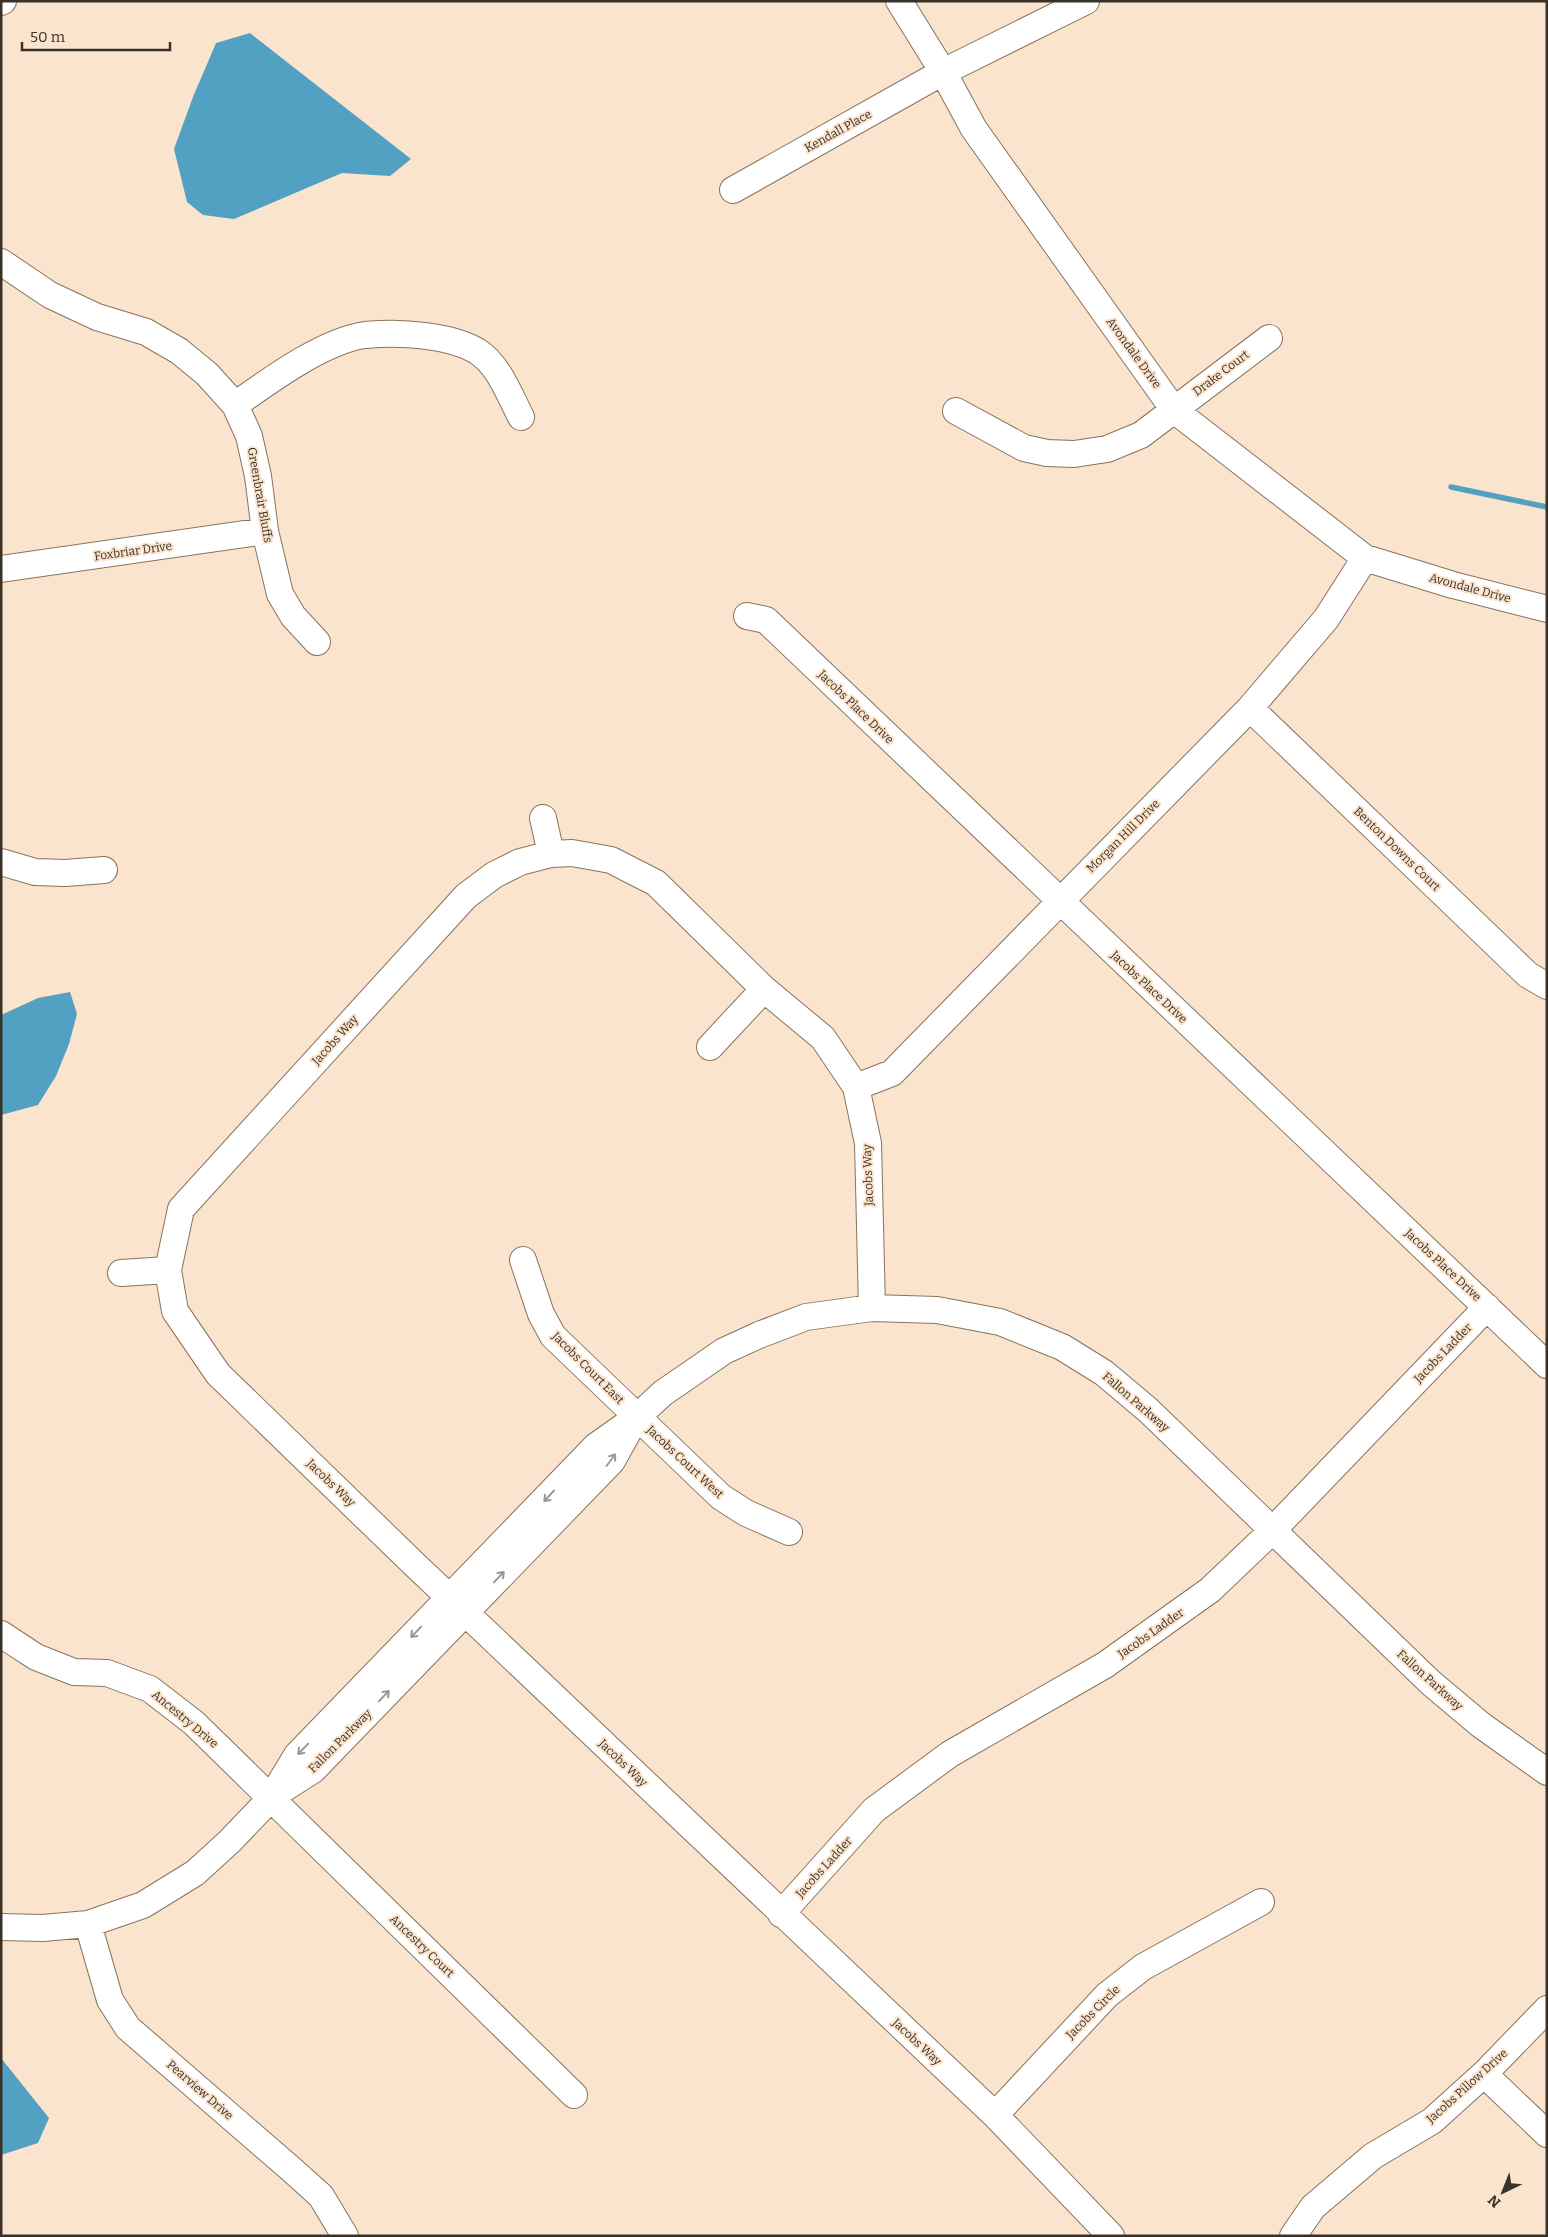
<svg xmlns="http://www.w3.org/2000/svg" width="1548" height="2237" font-family="Bitter,serif">
  <rect width="100%" height="100%" fill="#fbe4cd"/>
  <path fill="#52a1c2" d="M 250,33 L 411,159 L 390,176 L 342,173 L 234,219 L 203,215 L 187,202 L 174,149 L 193,97 L 216,43 Z
    M 70,992 L 77,1014 L 69,1044 L 56,1076 L 38,1105 L 1,1115 L 1,1015 L 38,998 Z
    M 1,2058 L 49,2118 L 38,2143 L 1,2155 Z"/>
  <g fill="none" stroke-linecap="round" stroke-linejoin="round">
    <path stroke="#52a1c2" stroke-width="5.5" d="M 1451,487 L 1547,507"/>
    <g stroke="#87735e" stroke-width="28">
      <path id="minor" d="M 899,1 L 943,72 L 974,129 L 1174,410 L 1365,558 L 1453,585 L 1547,609
        M 1,2 L 3,1
        M 733,190 L 943,72 L 1086,1
        M 1,262 L 50,295 L 97,317 L 146,332 L 179,351 L 207,374 L 235,405 L 249,436 L 258,476 L 265,531 L 280,594 L 293,616 L 317,642
        M 235,405 C 269,381 323,341 365,335 C 385,333 405,333 426,336 C 442,338 463,343 477,351 C 499,365 509,394 521,417
        M 956,411 L 1024,448 L 1047,453 L 1074,454 L 1107,449 L 1141,435 L 1269,338
        M 1,569 L 265,531
        M 747,616 L 766,620 L 1547,1365
        M 1250,708 L 1528,975 L 1547,986
        M 543,818 L 551,854
        M 1,862 L 35,872 L 65,873 L 104,870
        M 710,1047 L 764,989
        M 856,1087 L 892,1073 L 1250,708 L 1326,619 L 1365,558
        M 523,1260 L 541,1314 L 553,1336 L 721,1497 L 746,1513 L 789,1532
        M 121,1273 L 168,1270
        M 872,1308 L 868,1143 L 856,1087 L 823,1038 L 764,989 L 656,883 L 611,860 L 572,853 L 551,854 L 520,862 L 494,875 L 466,896 L 181,1209 L 168,1270 L 175,1311 L 218,1374 L 413,1563 L 995,2115 L 1111,2236
        M 1,1634 L 36,1657 L 74,1672 L 107,1673 L 150,1689 L 194,1723 L 574,2095
        M 277,1793 L 313,1770 L 612,1461 L 632,1425
        M 781,1914 L 874,1810 L 950,1754 L 1105,1665 L 1210,1590 L 1272,1531 L 1487,1307
        M 88,1924 L 110,2000 L 128,2028 L 291,2169 L 321,2196 L 345,2236
        M 1,1927 L 43,1928 L 88,1924 L 143,1905 L 195,1873 L 230,1841 L 271,1798 L 297,1755 L 596,1446 L 637,1417 L 663,1393 L 724,1351 L 759,1335 L 806,1317 L 872,1308 L 937,1310 L 1000,1322 L 1062,1347 L 1104,1373 L 1148,1410 L 1431,1683 L 1481,1725 L 1547,1772
        M 1484,2074 L 1547,2134
        M 995,2115 L 1107,1995 L 1143,1967 L 1261,1902
        M 1293,2236 L 1313,2207 L 1373,2156 L 1432,2121 L 1484,2074 L 1547,2009"/>
    </g>
    <use href="#minor" stroke="#fff" stroke-width="26"/>
  </g>
  <defs><path id="oneway-shaft" d="M-6 0H5M1.5-3L5.5 0L1.5 3" fill="none" stroke-width="1.6" stroke-linecap="round" stroke-linejoin="round" transform="scale(1.25)"/></defs>
  <g stroke="#9c9894">
    <use href="#oneway-shaft" transform="translate(611 1460) rotate(-53)"/>
    <use href="#oneway-shaft" transform="translate(549 1496) rotate(133)"/>
    <use href="#oneway-shaft" transform="translate(499 1577) rotate(-46)"/>
    <use href="#oneway-shaft" transform="translate(416 1632) rotate(134)"/>
    <use href="#oneway-shaft" transform="translate(384 1696) rotate(-46)"/>
    <use href="#oneway-shaft" transform="translate(303 1749) rotate(134)"/>
  </g>
  <g text-anchor="middle" dominant-baseline="central" stroke-width="4" stroke-linejoin="round" paint-order="stroke">
    <g font-size="12" fill="#3a3128" stroke="#fbe4cd">
      <text transform="translate(838 131) rotate(-29)">Kendall Place</text>
      <text transform="translate(1134 353) rotate(54)">Avondale Drive</text>
      <text transform="translate(1221 373) rotate(-37)">Drake Court</text>
      <text transform="translate(260 495) rotate(80)">Greenbrair Bluffs</text>
      <text transform="translate(133 551) rotate(-8)">Foxbriar Drive</text>
      <text transform="translate(1470 588) rotate(15)">Avondale Drive</text>
      <text transform="translate(856 707) rotate(44)">Jacobs Place Drive</text>
      <text transform="translate(1123 836) rotate(-45)">Morgan Hill Drive</text>
      <text transform="translate(1397 849) rotate(44)">Benton Downs Court</text>
      <text transform="translate(1149 987) rotate(43)">Jacobs Place Drive</text>
      <text transform="translate(335 1040) rotate(-48)">Jacobs Way</text>
      <text transform="translate(868 1175) rotate(-92)">Jacobs Way</text>
      <text transform="translate(1443 1265) rotate(43)">Jacobs Place Drive</text>
      <text transform="translate(1443 1353) rotate(-46)">Jacobs Ladder</text>
      <text transform="translate(588 1368) rotate(45)">Jacobs Court East</text>
      <text transform="translate(1136 1402) rotate(41)">Fallon Parkway</text>
      <text transform="translate(685 1462) rotate(43)">Jacobs Court West</text>
      <text transform="translate(331 1483) rotate(44)">Jacobs Way</text>
      <text transform="translate(1151 1633) rotate(-35)">Jacobs Ladder</text>
      <text transform="translate(1430 1680) rotate(42)">Fallon Parkway</text>
      <text transform="translate(185 1719) rotate(40)">Ancestry Drive</text>
      <text transform="translate(340 1741) rotate(-45)">Fallon Parkway</text>
      <text transform="translate(623 1763) rotate(44)">Jacobs Way</text>
      <text transform="translate(824 1867) rotate(-48)">Jacobs Ladder</text>
      <text transform="translate(422 1946) rotate(44)">Ancestry Court</text>
      <text transform="translate(1093 2012) rotate(-45)">Jacobs Circle</text>
      <text transform="translate(917 2042) rotate(43)">Jacobs Way</text>
      <text transform="translate(1467 2086) rotate(-42)">Jacobs Pillow Drive</text>
      <text transform="translate(200 2090) rotate(41)">Pearview Drive</text>
    </g>
  </g>
  <rect width="1548" height="2237" fill="none" stroke="#3a3128" stroke-width="5"/>
  <g transform="translate(1503 2192) rotate(223)" stroke="#fbe4cd" stroke-width="4" paint-order="stroke">
  <path d="M0-4L9 19L0 12L-9 19Z" fill="#3a3128"/>
  <text y="-8" font-size="14" font-weight="bold" text-anchor="middle" fill="#3a3128">N</text>
  </g>
  <path d="M22 42v8h148v-8" fill="none" stroke="#3a3128" stroke-width="2.5"/>
  <text x="30" y="42" font-size="15" fill="#3a3128" stroke="#fbe4cd" stroke-width="4" paint-order="stroke">50 m</text>
</svg>
